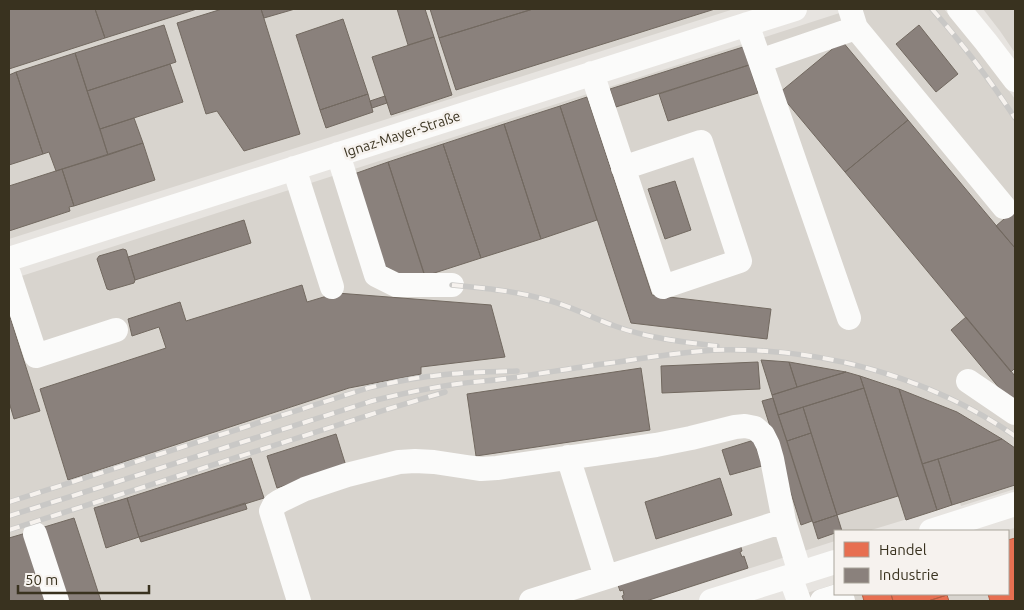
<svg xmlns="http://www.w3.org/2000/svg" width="1024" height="610" font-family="Ubuntu,sans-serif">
  <rect width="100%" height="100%" fill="#e7e4e0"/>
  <path fill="#d8d4ce" d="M 9,9 L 734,9 L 9,239 Z
    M 852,9 L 944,9 L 984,57 L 1015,99 L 1015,489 L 961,506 L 960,503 L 868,531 L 835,531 L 835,541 L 648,601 L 9,601 L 9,280 Z
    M 983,9 L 1015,9 L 1015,53 L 1000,31 Z
    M 1015,528 L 1015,601 L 782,601 L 835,584 L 835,594 L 1008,594 L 1008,531 L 1003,531 Z"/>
  <path fill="#e76f51" stroke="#b35d42" d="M 1015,538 L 1015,601 L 990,601 L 988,594 L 1008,594 L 1008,540 Z
    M 862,594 L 891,594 L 893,601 L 864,601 Z
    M 891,594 L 947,594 L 947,595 L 928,601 L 893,601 Z
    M 947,595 L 949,601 L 928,601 Z"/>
  <path fill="#8a817c" stroke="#726960" d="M 9,9 L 95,9 L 105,38 L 9,69 Z
    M 95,9 L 197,9 L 105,38 Z
    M 222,9 L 261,9 L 300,134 L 244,151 L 217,111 L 206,114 L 177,23 Z
    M 261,9 L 295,9 L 264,18 Z
    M 397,9 L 425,9 L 434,37 L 408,45 Z
    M 430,9 L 533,9 L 439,38 Z
    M 533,9 L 715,9 L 456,90 L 439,38 Z
    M 343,19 L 368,94 L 320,110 L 296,35 Z
    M 164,25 L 176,62 L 87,91 L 75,53 Z
    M 919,25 L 958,74 L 936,92 L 896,44 Z
    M 434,37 L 452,95 L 391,115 L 372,57 Z
    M 842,41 L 908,120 L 845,172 L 779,93 Z
    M 743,47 L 749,65 L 616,107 L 610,89 Z
    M 75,53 L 108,155 L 56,171 L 49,152 L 43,154 L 16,72 Z
    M 170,64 L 183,102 L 100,129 L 87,91 Z
    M 749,65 L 758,93 L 668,121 L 659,94 Z
    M 16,72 L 43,154 L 9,165 L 9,75 Z
    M 368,94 L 373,112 L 326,128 L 320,110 Z
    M 385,96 L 387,103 L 372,108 L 370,101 Z
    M 587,97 L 652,295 L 771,309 L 767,339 L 631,323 L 560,106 Z
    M 560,106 L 597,220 L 541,239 L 504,124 Z
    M 134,118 L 143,143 L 108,155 L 100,129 Z
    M 908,120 L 1015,248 L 1015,368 L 1011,372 L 845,172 Z
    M 504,124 L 541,239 L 481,258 L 443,144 Z
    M 143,143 L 155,180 L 74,206 L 62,169 Z
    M 443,144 L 481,258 L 425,276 L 388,162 Z
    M 388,162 L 424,274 L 408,279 L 385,266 L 354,174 Z
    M 62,169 L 74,206 L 69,207 L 70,211 L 9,231 L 9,186 Z
    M 675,181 L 691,230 L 665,239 L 648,189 Z
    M 1012,212 L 1015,216 L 1015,248 L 996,226 Z
    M 244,220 L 251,243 L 135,280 L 128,257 Z
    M 123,249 L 126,250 L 135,280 L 134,283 L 110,290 L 107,289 L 97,259 L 99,256 Z
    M 302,285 L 307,302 L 337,293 L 491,305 L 505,357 L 421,367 L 421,374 L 349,388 L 68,480 L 40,389 L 166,348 L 159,327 L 132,336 L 128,319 L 180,302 L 186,321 Z
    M 9,314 L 40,411 L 14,419 L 9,402 Z
    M 966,317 L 1015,376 L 1015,407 L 951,330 Z
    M 761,360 L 789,362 L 797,387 L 772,395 Z
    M 758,362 L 760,389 L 662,393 L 661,366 Z
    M 789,362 L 846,372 L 797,387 Z
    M 641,368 L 650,430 L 476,456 L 467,394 Z
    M 846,372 L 860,376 L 864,388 L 778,415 L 772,395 Z
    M 860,376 L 899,389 L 937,510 L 906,520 Z
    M 864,388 L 898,496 L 837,515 L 803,407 Z
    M 899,389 L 957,412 L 1002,439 L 922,464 Z
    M 773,398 L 812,521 L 801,525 L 762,401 Z
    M 803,407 L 811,433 L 787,441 L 778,415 Z
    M 811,433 L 837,515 L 813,523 L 787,441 Z
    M 336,434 L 346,466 L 277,488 L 267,456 Z
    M 1002,439 L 1015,448 L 1015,485 L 952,505 L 938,459 Z
    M 754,440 L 762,466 L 730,475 L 722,450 Z
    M 251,458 L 264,498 L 139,537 L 127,498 Z
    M 938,459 L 952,505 L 937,510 L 922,464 Z
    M 720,478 L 732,515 L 656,539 L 645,502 Z
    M 127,498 L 139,537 L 106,548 L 94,508 Z
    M 245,503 L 247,509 L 141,542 L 139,537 Z
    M 837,515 L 842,531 L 835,531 L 835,533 L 818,539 L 813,523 Z
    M 74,518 L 101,601 L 64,601 L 41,528 Z
    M 26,533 L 48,601 L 9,601 L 9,538 Z
    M 739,540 L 742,551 L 740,552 L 742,557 L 744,556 L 748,568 L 646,601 L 624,601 L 622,596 L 624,595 L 623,590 L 620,591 L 616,579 Z"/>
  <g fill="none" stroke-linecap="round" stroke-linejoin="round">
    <path stroke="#fbfbfa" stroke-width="24" d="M 959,9 L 986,42 L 1015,80
      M 747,24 L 760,61 L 856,28 L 850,9
      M 856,28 L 1004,207
      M 760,61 L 849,318
      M 592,73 L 663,287 L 740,261 L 701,142 L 623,168
      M 338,154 L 376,275 L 396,285 L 452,285
      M 294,168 L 332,287
      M 9,259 L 795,9
      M 9,274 L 36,356 L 116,330
      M 968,381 L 1015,413
      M 568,457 L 606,577
      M 931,531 L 1015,504
      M 35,534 L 57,601
      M 790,576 L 799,601
      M 299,601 L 271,511 L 274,505 L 280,501 L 305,489 L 347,475 L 399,462 L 415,461 L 434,462 L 467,467 L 481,469 L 497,468 L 656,445 L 691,438 L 735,427 L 745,426 L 755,428 L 763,435 L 768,445 L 772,459 L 784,521
      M 531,601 L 784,521 L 800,573
      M 711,601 L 835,562
      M 822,601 L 841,595 L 843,601"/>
    <g stroke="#c9c8c6" stroke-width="5.5">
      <path id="rail" d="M 932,9 C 962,43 990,80 1015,118
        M 452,285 C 484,288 516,291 547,300 C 571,306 592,318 615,326 C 647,338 683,342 717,346
        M 9,502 L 368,388 C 390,383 411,378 433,376 C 461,372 489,372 517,371
        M 9,516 L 372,401 C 400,394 428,388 457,384 C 480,381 502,380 524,376 C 555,371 587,366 618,362 C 650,357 683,352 715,350 C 821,347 928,376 1015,436
        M 9,530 L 388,409 L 445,392"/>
    </g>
    <use href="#rail" stroke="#f6f2ee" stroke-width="4" stroke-dasharray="11" stroke-linecap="butt"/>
  </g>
  <g text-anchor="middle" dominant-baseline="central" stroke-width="5" stroke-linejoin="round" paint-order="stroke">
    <g font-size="14" fill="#39321f" stroke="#f6f2ee">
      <text transform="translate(402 134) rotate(-18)">Ignaz-Mayer-Straße</text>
    </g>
  </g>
  <rect width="1024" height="610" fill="none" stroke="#39321f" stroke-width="20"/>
  <rect x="834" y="530" width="175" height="65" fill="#f6f2ee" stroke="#aaa59b"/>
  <rect x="844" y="542" width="25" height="15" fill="#e76f51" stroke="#aaa59b"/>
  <text x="879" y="555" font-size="15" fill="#39321f">Handel</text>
  <rect x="844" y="568" width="25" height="15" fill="#8a817c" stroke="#aaa59b"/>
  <text x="879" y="580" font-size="15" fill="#39321f">Industrie</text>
  <path d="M18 585v8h131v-8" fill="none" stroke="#39321f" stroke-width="2.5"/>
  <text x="25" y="585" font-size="15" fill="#39321f" stroke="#f6f2ee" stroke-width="4" paint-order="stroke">50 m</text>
</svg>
